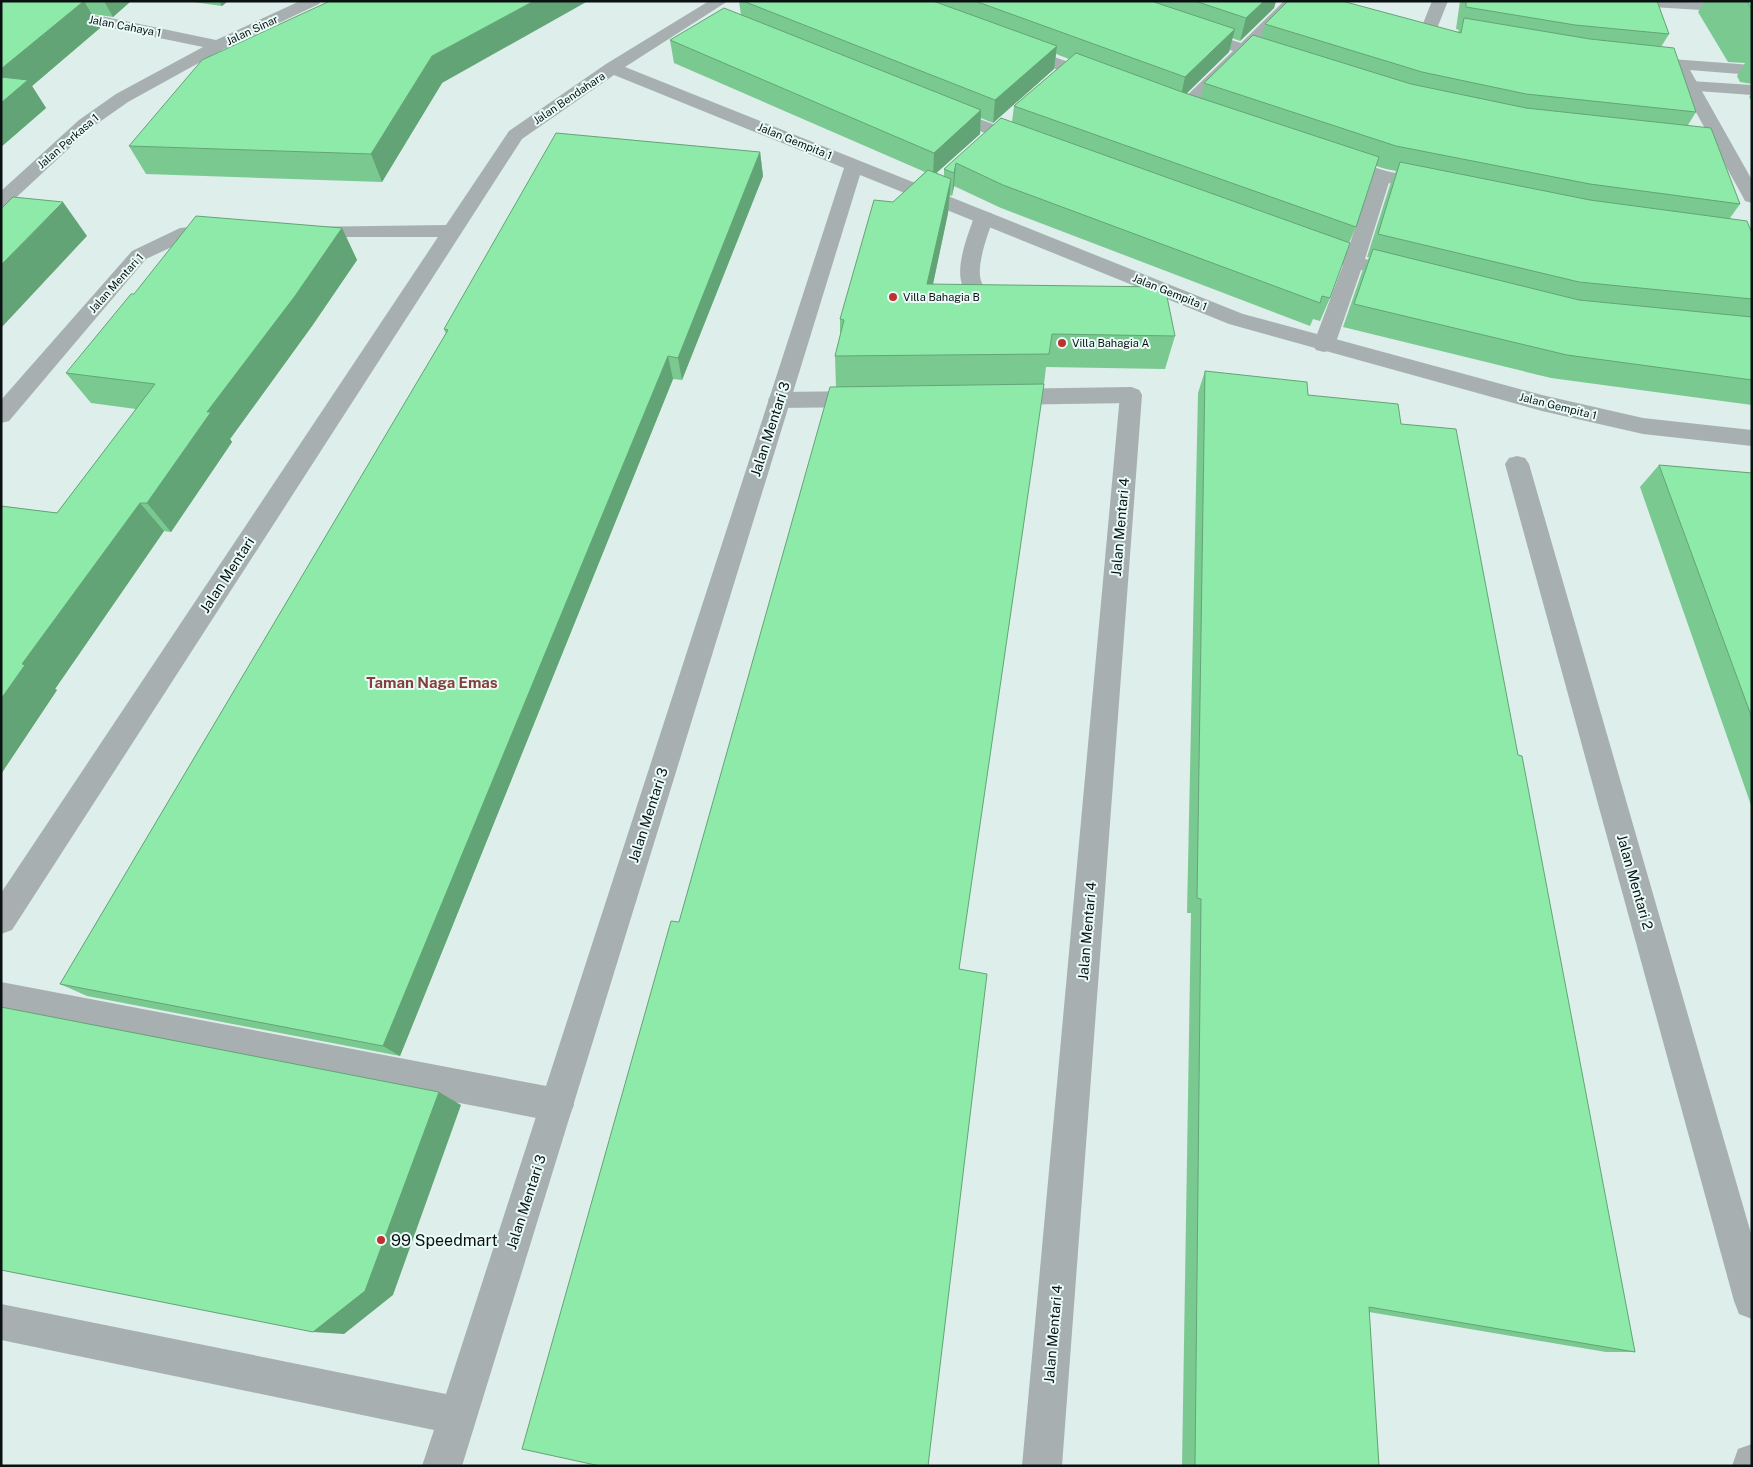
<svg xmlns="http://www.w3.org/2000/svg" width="1753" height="1467" font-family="'Public Sans',sans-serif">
  <rect width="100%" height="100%" fill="#ddeeeb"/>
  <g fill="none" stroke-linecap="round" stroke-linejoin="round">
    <path fill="#a8afb1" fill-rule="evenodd" d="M 1284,1 L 1301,1 L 1255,47 L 1280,55 L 1282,59 L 1280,63 L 1274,64 L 1247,56 L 1189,113 L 1177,113 L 1174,109 L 1177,105 L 1233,51 L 1188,36 L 1186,33 L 1188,30 L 1200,30 L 1241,43 Z
      M 1432,1 L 1448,1 L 1436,31 L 1428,36 L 1420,31 Z
      M 1627,1 L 1752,3 L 1752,13 L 1635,6 Z
      M 1690,81 L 1752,85 L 1752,95 L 1684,90 L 1681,86 L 1684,82 Z
      M 945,106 L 1030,138 L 1033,142 L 1030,146 L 1018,146 L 939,115 L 936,111 L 939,107 Z
      M 1382,170 L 1389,172 L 1391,176 L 1365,259 L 1408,270 L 1411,274 L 1408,278 L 1401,280 L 1361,270 L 1335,345 L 1332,350 L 1324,352 L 1316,350 L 1313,345 L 1343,265 L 1304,250 L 1301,246 L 1304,242 L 1311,240 L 1347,252 L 1373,176 L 1375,172 Z
      M 984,211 L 991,213 L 994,217 C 989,231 972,274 984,286 C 991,292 1002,292 1010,294 L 1013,299 L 1010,304 C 1001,306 993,304 983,302 C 943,292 966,242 974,217 L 977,213 Z
      M 1131,387 L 1139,390 L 1142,395 L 1139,400 L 1131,403 L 1006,405 L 998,402 L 995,397 L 998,392 L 1006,389 Z
      M 863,391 L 871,394 L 874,399 L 871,404 L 863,407 L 779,408 L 771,405 L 768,400 L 771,395 L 779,392 Z
      M 1,982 L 557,1088 L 569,1093 L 574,1105 L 569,1117 L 557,1122 L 1,1014 Z"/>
    <path fill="#a8afb1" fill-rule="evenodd" d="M 300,1 L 321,1 L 319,4 L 224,49 L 128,102 L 91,128 L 8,205 L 1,207 L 1,191 L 79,120 L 116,94 L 203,47 L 101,26 L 1,14 L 1,4 L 101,16 L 216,40 Z
      M 709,1 L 728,1 L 625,67 L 1243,314 L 1542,395 L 1643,418 L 1752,430 L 1752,446 L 1643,434 L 1542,411 L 1229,324 L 860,175 L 462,1466 L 422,1466 L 434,1430 L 1,1340 L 1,1304 L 446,1394 L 844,168 L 614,75 L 522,139 L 12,930 L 1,934 L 1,893 L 438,237 L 306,237 L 299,235 L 296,231 L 299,227 L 446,225 L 509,131 L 606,64 Z
      M 1020,45 L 1103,74 L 1106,78 L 1103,82 L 1091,82 L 1014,54 L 1012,50 L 1014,46 Z
      M 1644,57 L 1752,65 L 1752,75 L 1690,70 L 1752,180 L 1752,203 L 1745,201 L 1743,197 L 1672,69 L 1638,66 L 1636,62 L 1638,58 Z
      M 1339,156 L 1386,171 L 1437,182 L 1439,186 L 1437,190 L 1430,192 L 1375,180 L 1332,166 L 1330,162 L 1332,158 Z
      M 218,224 L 225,226 L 228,230 L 225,234 L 191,238 L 146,259 L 9,421 L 1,423 L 1,400 L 132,251 L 180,228 Z
      M 1131,387 L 1139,390 L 1142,395 L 1062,1466 L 1022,1466 L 1120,395 L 1123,390 Z
      M 1517,456 L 1525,458 L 1529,464 L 1752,1237 L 1752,1319 L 1739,1314 L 1734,1301 L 1505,464 L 1509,458 Z
      M 1752,1444 L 1752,1466 L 1732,1466 L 1738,1449 Z"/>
  </g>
  <path fill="#7ac991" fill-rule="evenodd" d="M 1,1 L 131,1 L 113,17 L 92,14 L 100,28 L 32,86 L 46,108 L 1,147 Z
    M 186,1 L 228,1 L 222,6 Z
    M 739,1 L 1276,1 L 1274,8 L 1240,41 L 1232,38 L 1229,52 L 1186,93 L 1201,98 L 1204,83 L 1261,38 L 1265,24 L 1458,32 L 1459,30 L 1456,29 L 1460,1 L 1657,1 L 1669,34 L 1661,47 L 1696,112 L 1688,125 L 1740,204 L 1730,218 L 1752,231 L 1752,405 L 1551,378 L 1343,327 L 1362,272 L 1369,257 L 1367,257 L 1390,185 L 1396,171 L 1386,169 L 1376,166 L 1356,227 L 1349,243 L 1330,298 L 1320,321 L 1313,319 L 1310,326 L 1001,208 L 954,186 L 952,196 L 950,195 L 948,213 L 933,284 L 1175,336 L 1165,369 L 1046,367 L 1044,384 L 679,922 L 836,387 L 835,356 L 840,336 L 840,319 L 893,202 L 925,172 L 674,63 L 670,40 L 741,15 ZM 1056,54 L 1069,59 L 1014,106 L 1012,122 L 944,169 L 944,176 L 936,173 L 980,134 L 981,118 L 993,123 L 1054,69 Z
    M 1705,1 L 1752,1 L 1752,84 L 1740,82 L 1737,76 L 1745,63 L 1728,62 L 1698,12 Z
    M 442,83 L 382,182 L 146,174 L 129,146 Z
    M 1752,93 L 1752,101 L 1749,97 Z
    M 760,152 L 763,176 L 682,380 L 673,379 L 400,1056 L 87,996 L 60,984 L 446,334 L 444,329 Z
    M 342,228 L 357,260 L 312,326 L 230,439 L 232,442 L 171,532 L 164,531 L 55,689 L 57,690 L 1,774 L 1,506 L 57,513 L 136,409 L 91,403 L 66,373 Z
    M 1205,371 L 1308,395 L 1401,424 L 1518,755 L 1635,1352 L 1606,1352 L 1369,1312 L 1379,1466 L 1182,1466 L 1191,913 L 1187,913 L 1198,393 Z
    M 1659,465 L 1752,473 L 1752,808 L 1640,487 Z"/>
  <path fill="#63a476" d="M 84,1 L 100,28 L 32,86 L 46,108 L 1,147 L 1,69 Z
    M 104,1 L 131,1 L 113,17 Z
    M 219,1 L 228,1 L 222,6 Z
    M 534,1 L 588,1 L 442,83 L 382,182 L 371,154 L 432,56 Z
    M 1264,1 L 1276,1 L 1274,8 L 1240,41 L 1246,18 Z
    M 1235,29 L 1229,52 L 1180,100 L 1185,77 Z
    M 1057,46 L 1054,69 L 993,123 L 995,100 Z
    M 981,110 L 980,134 L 933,176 L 934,153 Z
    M 760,152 L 763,176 L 682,380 L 678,358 Z
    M 956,163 L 954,186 L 952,196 L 954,173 Z
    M 951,179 L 948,213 L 926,317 L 927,284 Z
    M 63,202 L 87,236 L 1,328 L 1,265 Z
    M 342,228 L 357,260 L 312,326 L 230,439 L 232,442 L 171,532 L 147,503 L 207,412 Z
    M 668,356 L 673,379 L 400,1056 L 383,1046 Z
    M 140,503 L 164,531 L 55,689 L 57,690 L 1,774 L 1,699 L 22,664 Z
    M 439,1092 L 461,1105 L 393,1295 L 344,1334 L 313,1332 Z"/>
  <path fill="#8eeaa9" stroke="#63a476" d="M 1,1 L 84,1 L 1,69 Z
    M 330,1 L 534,1 L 432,56 L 371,154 L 129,146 L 202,60 Z
    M 743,1 L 933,1 L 1057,46 L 995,100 Z
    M 975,1 L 1151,1 L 1235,29 L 1185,77 Z
    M 1195,1 L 1264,1 L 1246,18 Z
    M 1288,1 L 1342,1 L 1461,33 L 1464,18 L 1590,39 L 1674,48 L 1696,112 L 1526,94 L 1422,72 L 1265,24 Z
    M 1466,1 L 1657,1 L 1669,34 L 1575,25 L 1466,7 Z
    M 1747,1 L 1752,1 L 1752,9 Z
    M 724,8 L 981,110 L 934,153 L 670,40 Z
    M 1253,35 L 1411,84 L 1526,108 L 1711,128 L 1740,204 L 1590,184 L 1396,146 L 1204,83 Z
    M 1076,53 L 1182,92 L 1379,157 L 1356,227 L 1014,106 Z
    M 1,77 L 28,80 L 1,103 Z
    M 1001,118 L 1350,243 L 1330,298 L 1322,296 L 1320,303 L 1003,185 L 956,163 L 954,173 L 944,169 Z
    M 556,133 L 760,152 L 678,358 L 668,356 L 383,1046 L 60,984 L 448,330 L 444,329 Z
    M 1400,162 L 1590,200 L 1747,221 L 1751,231 L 1752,231 L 1752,299 L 1579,282 L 1378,234 Z
    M 928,170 L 951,179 L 927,284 L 1165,287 L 1175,336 L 1052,334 L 1049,354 L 835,356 L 844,320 L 840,319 L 874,200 L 893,202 Z
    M 13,197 L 63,202 L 1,265 L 1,209 Z
    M 196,216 L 342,228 L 295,296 L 207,412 L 211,412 L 147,503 L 140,503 L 22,664 L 25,665 L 1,699 L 1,506 L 57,513 L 155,384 L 66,373 L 131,294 L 134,294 Z
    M 1373,249 L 1579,300 L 1752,317 L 1752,380 L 1567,355 L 1354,304 Z
    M 1205,371 L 1307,382 L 1308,395 L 1398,404 L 1401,424 L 1456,429 L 1518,755 L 1522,756 L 1635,1352 L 1369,1307 L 1379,1466 L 1195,1466 L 1201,899 L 1197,898 Z
    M 1044,384 L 959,969 L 987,974 L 928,1466 L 600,1466 L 522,1449 L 671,921 L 679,922 L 830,387 Z
    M 1659,465 L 1752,473 L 1752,718 Z
    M 1,1007 L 439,1092 L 365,1291 L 313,1332 L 1,1270 Z"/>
  <g fill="#bf3030" stroke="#eafcf8" stroke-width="2">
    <circle cx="893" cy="297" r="5"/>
    <circle cx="1062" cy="343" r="5"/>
    <circle cx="381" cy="1240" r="5"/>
  </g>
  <g text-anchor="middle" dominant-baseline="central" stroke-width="4" stroke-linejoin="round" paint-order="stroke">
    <g font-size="11" fill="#0b1110" stroke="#eafcf8">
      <text transform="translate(125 26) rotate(11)">Jalan Cahaya 1</text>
      <text transform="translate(252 30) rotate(-25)">Jalan Sinar</text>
      <text transform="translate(569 98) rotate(-34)">Jalan Bendahara</text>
      <text transform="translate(68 141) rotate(-41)">Jalan Perkasa 1</text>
      <text transform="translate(795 141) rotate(22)">Jalan Gempita 1</text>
      <text transform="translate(116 283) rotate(-48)">Jalan Mentari 1</text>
      <text transform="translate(1170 292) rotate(22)">Jalan Gempita 1</text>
      <text transform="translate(1558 406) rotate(14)">Jalan Gempita 1</text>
    </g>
    <g font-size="11" fill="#0b1110" stroke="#eafcf8" text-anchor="start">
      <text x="903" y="297">Villa Bahagia B</text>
      <text x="1072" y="343">Villa Bahagia A</text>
    </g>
    <g font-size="14" fill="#0b1110" stroke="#eafcf8">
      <text transform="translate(770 429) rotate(-72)">Jalan Mentari 3</text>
      <text transform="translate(1120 527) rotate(-85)">Jalan Mentari 4</text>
      <text transform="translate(227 575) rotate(-57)">Jalan Mentari</text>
      <text transform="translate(648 815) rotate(-72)">Jalan Mentari 3</text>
      <text transform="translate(1635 882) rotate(74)">Jalan Mentari 2</text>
      <text transform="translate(1087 931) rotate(-85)">Jalan Mentari 4</text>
      <text transform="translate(526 1202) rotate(-72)">Jalan Mentari 3</text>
      <text transform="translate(1053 1334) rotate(-85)">Jalan Mentari 4</text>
    </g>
    <g font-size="15" font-weight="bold" fill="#863e39" stroke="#eafcf8">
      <text x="432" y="682">Taman Naga Emas</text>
    </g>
    <g font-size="16" fill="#0b1110" stroke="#eafcf8" text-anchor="start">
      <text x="391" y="1240">99 Speedmart</text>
    </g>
  </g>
  <rect width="1753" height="1467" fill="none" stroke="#0b1110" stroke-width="5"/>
</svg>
